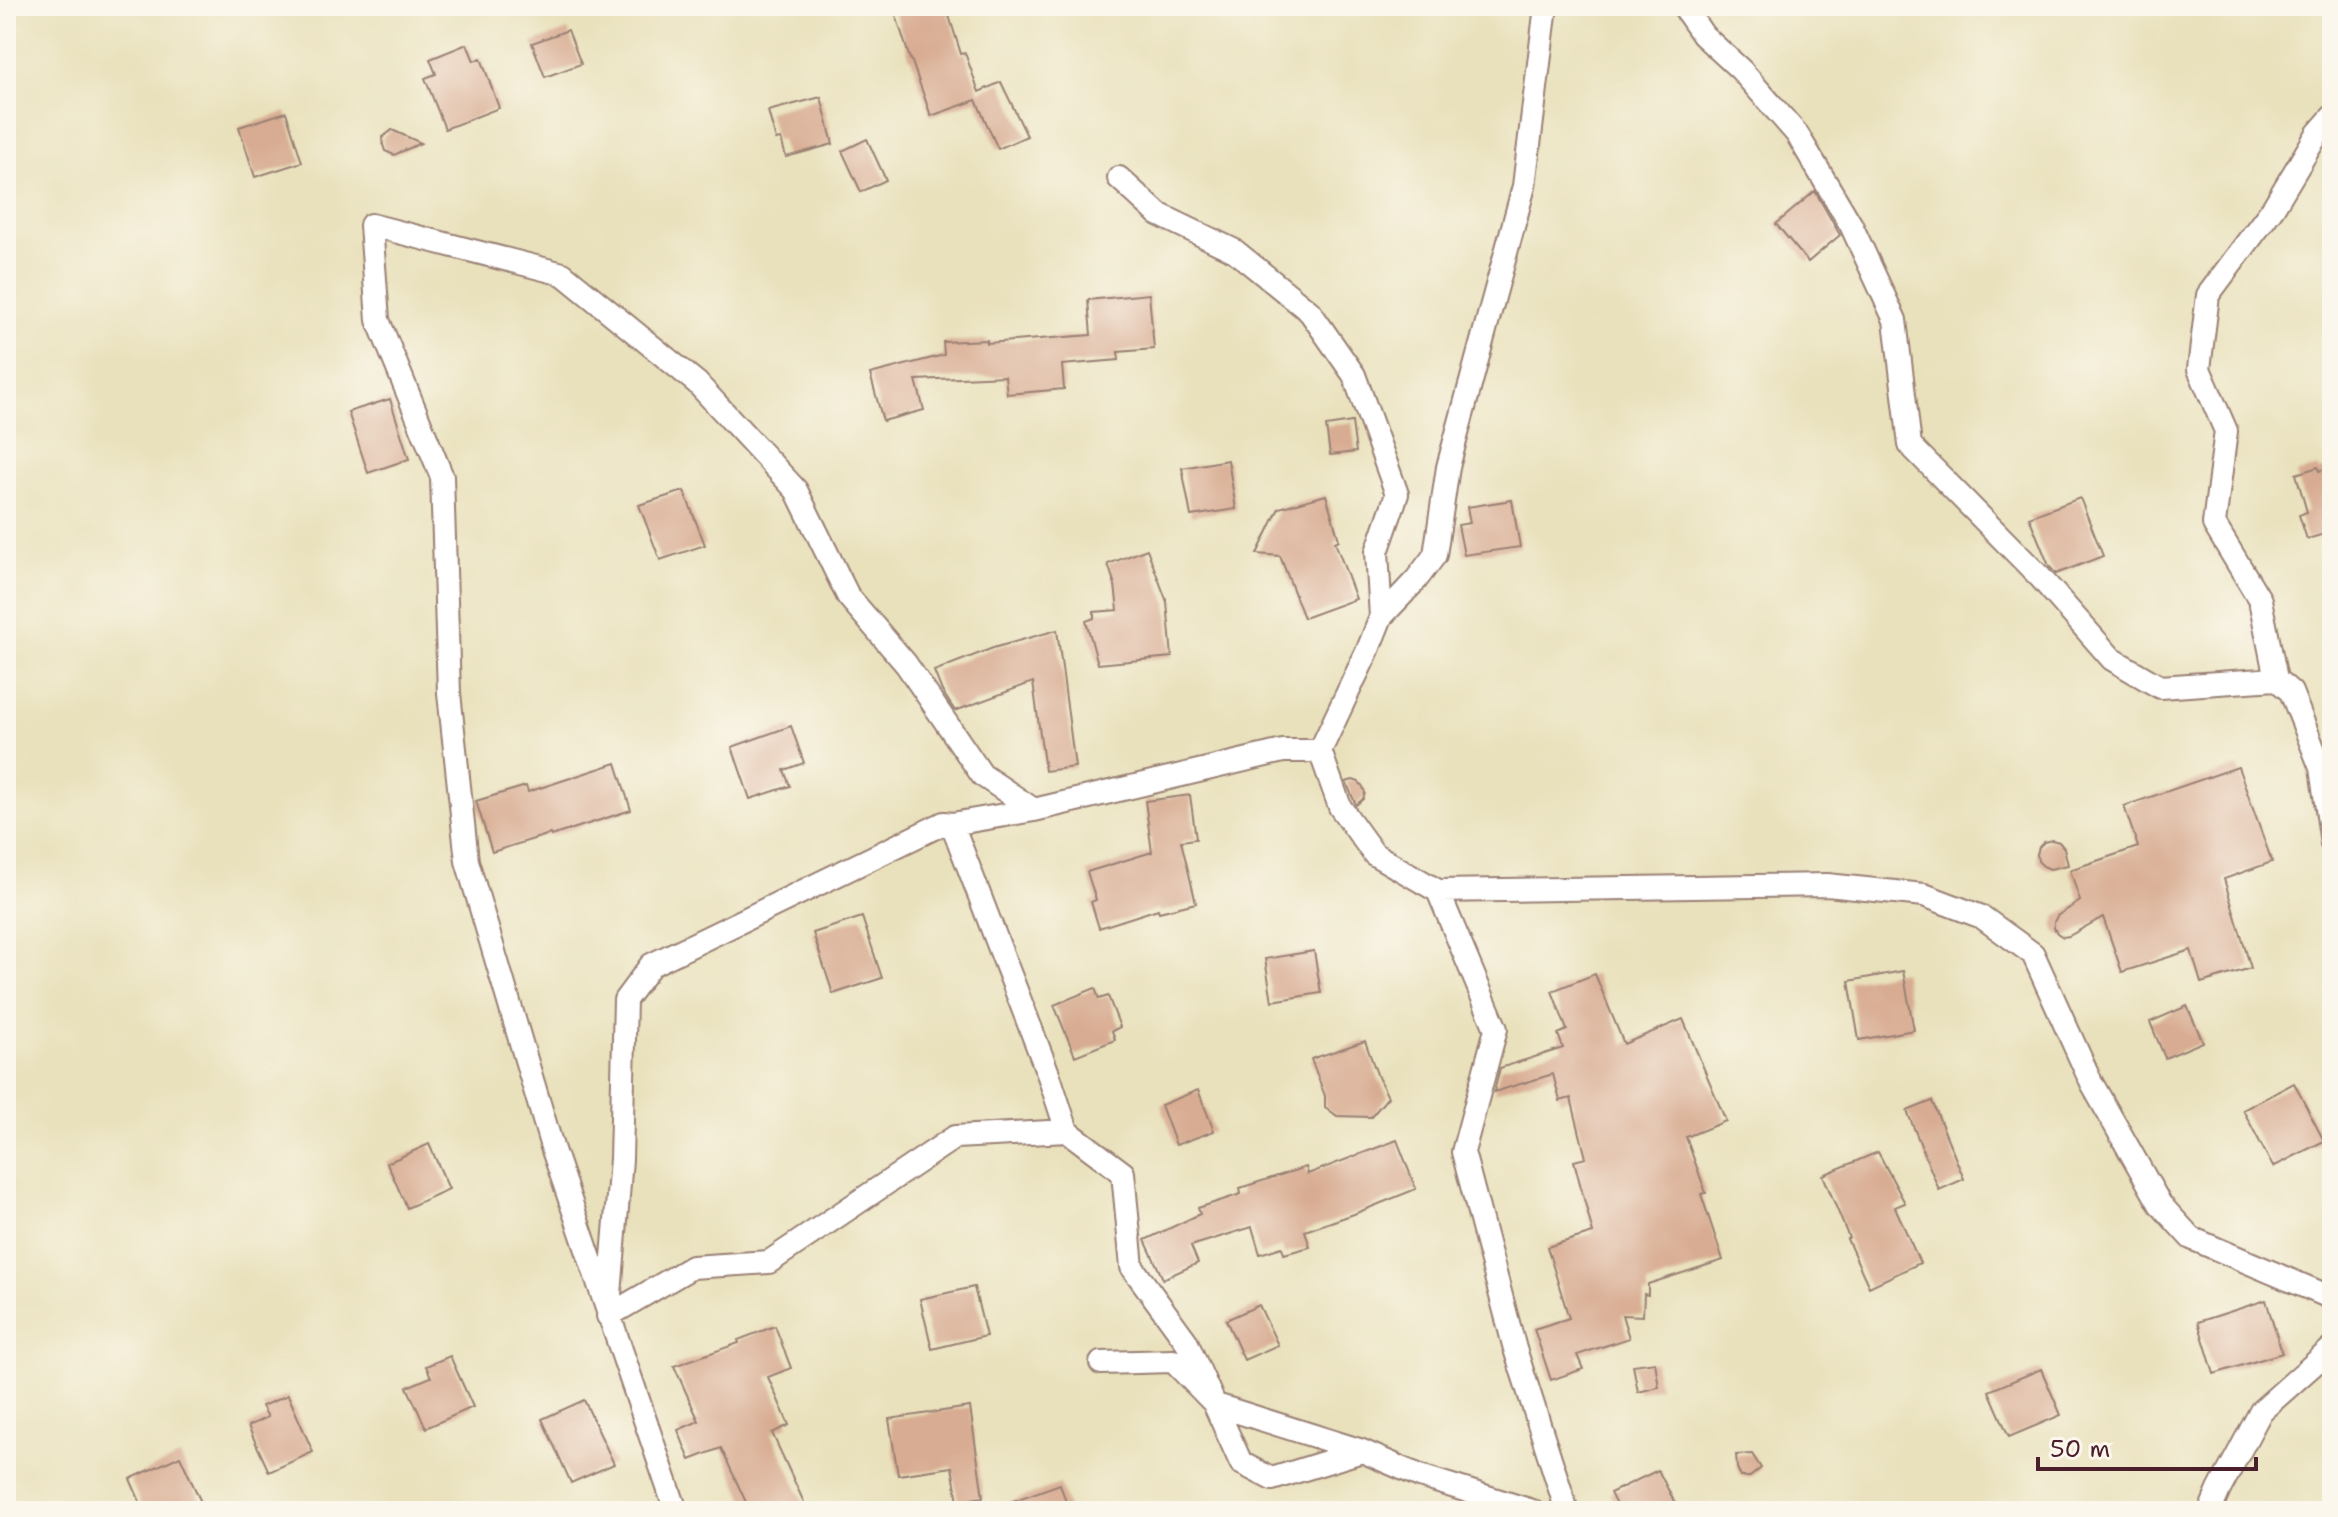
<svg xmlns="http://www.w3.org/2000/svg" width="2338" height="1517" font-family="'Shantell Sans',sans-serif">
  <rect width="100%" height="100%" fill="#fbf7ec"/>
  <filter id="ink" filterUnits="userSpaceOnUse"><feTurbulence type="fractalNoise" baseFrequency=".0125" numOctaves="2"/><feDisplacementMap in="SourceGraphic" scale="16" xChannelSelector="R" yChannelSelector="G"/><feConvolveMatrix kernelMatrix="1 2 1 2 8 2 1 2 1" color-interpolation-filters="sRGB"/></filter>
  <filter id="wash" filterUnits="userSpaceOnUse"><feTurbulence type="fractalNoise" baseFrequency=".006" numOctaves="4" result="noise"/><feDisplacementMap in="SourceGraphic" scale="32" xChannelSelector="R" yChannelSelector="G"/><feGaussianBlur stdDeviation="1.8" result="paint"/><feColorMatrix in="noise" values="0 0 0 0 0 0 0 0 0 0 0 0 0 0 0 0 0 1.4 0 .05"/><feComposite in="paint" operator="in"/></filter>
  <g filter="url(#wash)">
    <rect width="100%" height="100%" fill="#e9e1bc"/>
    <g id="blocks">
      <path fill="#d8ac92" d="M 893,6 L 946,6 L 961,54 L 965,53 L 979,92 L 1001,82 L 1027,136 L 998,149 L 976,100 L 931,116 L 911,59 L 910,59 Z
        M 568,30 L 581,64 L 545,77 L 532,43 Z
        M 467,44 L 474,61 L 481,58 L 499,108 L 445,129 L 425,78 L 436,74 L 430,59 Z
        M 821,97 L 833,144 L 786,157 L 781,139 L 776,140 L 768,111 Z
        M 286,112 L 302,162 L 255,177 L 239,127 Z
        M 392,130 L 421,143 L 394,155 L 385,151 L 383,145 L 382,138 Z
        M 867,139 L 886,180 L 861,192 L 842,151 Z
        M 1815,191 L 1840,235 L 1808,262 L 1776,224 Z
        M 1149,294 L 1154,349 L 1118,352 L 1119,360 L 1062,365 L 1064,389 L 1007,394 L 1005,376 L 916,380 L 924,410 L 883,421 L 870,374 L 944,355 L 943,342 L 987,340 L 987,343 L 1091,335 L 1088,300 Z
        M 390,399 L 409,459 L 368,473 L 348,412 Z
        M 1352,422 L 1356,452 L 1330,455 L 1326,426 Z
        M 1228,460 L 1236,509 L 1191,516 L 1182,468 Z
        M 2318,467 L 2319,471 L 2332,467 L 2332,532 L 2307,539 L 2299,515 L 2307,512 L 2296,474 Z
        M 684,491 L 705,545 L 660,560 L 639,505 Z
        M 1326,495 L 1339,540 L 1335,542 L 1356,599 L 1304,618 L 1280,556 L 1257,554 L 1279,508 Z
        M 2080,498 L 2103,556 L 2056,574 L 2049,566 L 2029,517 Z
        M 1512,500 L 1520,547 L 1464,555 L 1458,525 L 1470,523 L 1467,507 Z
        M 1147,549 L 1167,602 L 1172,657 L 1098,664 L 1086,621 L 1094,618 L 1094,612 L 1118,610 L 1115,585 L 1108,564 Z
        M 1057,630 L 1075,767 L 1045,771 L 1033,682 L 955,711 L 942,691 L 934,671 L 993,648 Z
        M 791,726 L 804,763 L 784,770 L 790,786 L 750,799 L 732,747 Z
        M 616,763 L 631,810 L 551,836 L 550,834 L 492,852 L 476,801 L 526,786 L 528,792 Z
        M 2238,767 L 2272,862 L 2224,879 L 2251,968 L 2201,983 L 2191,950 L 2122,972 L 2103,917 L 2069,936 L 2063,937 L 2057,933 L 2054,928 L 2054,922 L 2057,916 L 2080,901 L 2070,870 L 2138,847 L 2124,806 Z
        M 1353,780 L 1359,782 L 1363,787 L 1365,793 L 1363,799 L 1356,805 L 1346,782 Z
        M 1190,795 L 1196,839 L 1181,841 L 1196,903 L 1159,912 L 1158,909 L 1099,928 L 1091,902 L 1096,900 L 1087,872 L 1152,852 L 1145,801 Z
        M 2052,840 L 2059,842 L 2064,848 L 2068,865 L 2050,869 L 2043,866 L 2038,861 L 2037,854 L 2039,847 L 2044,842 Z
        M 862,917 L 882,978 L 833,994 L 813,933 Z
        M 1314,951 L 1321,993 L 1272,1001 L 1265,959 Z
        M 1903,971 L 1914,1030 L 1859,1040 L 1849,981 Z
        M 1595,974 L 1624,1044 L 1683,1019 L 1726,1121 L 1686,1137 L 1706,1193 L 1701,1194 L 1723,1260 L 1648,1284 L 1648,1295 L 1644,1294 L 1643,1316 L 1622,1315 L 1629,1338 L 1577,1355 L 1583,1369 L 1551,1380 L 1534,1329 L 1569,1318 L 1547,1247 L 1593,1233 L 1574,1161 L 1586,1158 L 1571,1098 L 1560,1101 L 1553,1074 L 1494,1092 L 1500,1068 L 1563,1048 L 1558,1034 L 1567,1030 L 1552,991 Z
        M 1095,988 L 1099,999 L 1108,996 L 1120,1027 L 1112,1031 L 1115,1040 L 1075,1056 L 1054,1005 Z
        M 2187,1006 L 2203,1042 L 2165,1058 L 2150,1022 Z
        M 1365,1041 L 1378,1077 L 1388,1097 L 1371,1117 L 1337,1116 L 1325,1107 L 1325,1096 L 1311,1059 Z
        M 2294,1083 L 2324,1141 L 2273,1167 L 2243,1110 Z
        M 1198,1090 L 1214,1131 L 1176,1145 L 1161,1105 Z
        M 1932,1101 L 1964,1179 L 1939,1190 L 1907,1111 Z
        M 1397,1140 L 1416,1189 L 1354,1214 L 1305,1231 L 1310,1247 L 1284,1254 L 1282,1247 L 1260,1254 L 1252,1227 L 1191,1246 L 1198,1263 L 1163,1279 L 1145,1240 L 1200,1214 L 1198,1208 L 1241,1194 L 1240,1188 L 1306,1167 L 1308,1174 Z
        M 429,1144 L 449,1189 L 407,1208 L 387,1163 Z
        M 1878,1152 L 1905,1203 L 1895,1207 L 1920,1263 L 1869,1287 L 1847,1239 L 1849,1238 L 1823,1175 Z
        M 974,1287 L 986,1336 L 932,1349 L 920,1299 Z
        M 2266,1300 L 2282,1353 L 2214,1374 L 2198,1322 Z
        M 1259,1305 L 1278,1345 L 1244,1360 L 1226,1320 Z
        M 775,1326 L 791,1368 L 768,1377 L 789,1425 L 772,1433 L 808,1511 L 750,1511 L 721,1448 L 690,1460 L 678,1430 L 699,1421 L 674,1366 L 739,1343 L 738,1340 Z
        M 450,1356 L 473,1407 L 426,1428 L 407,1387 L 431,1377 L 426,1366 Z
        M 1655,1362 L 1659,1387 L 1638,1392 L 1633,1365 Z
        M 2041,1369 L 2061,1415 L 2009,1437 L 1989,1391 Z
        M 288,1395 L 313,1452 L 269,1472 L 248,1426 L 268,1417 L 262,1406 Z
        M 584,1400 L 614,1464 L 571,1483 L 542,1419 Z
        M 970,1407 L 983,1497 L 958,1501 L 952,1467 L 898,1475 L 889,1419 Z
        M 1752,1454 L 1761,1468 L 1750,1477 L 1741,1477 L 1737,1468 L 1736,1455 Z
        M 180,1456 L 205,1511 L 144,1511 L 130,1479 Z
        M 1658,1470 L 1679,1511 L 1619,1511 L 1610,1493 Z
        M 1060,1484 L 1069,1511 L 994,1511 L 993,1508 Z"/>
    </g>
  </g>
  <g filter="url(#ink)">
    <use href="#blocks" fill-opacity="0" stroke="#9a8074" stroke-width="2"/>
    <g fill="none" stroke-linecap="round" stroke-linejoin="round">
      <g stroke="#9a8074" stroke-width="26">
        <path id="street" d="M 1546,6 L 1524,186 L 1448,467 L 1435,555 L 1416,580 L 1381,617 L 1367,652 L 1320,751 L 1340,807 L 1374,854 L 1438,891 L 1496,1029 L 1463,1152 L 1515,1349 L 1567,1511
          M 1683,6 L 1703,35 L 1741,70 L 1797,134 L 1851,225 L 1895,320 L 1910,445 L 2040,577 L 2112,659 L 2160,687 L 2276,679
          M 2332,117 L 2318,133 L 2273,208 L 2208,295 L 2199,369 L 2226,431 L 2214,524 L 2260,600 L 2276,679 L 2291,692 L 2321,768 L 2332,843
          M 1119,178 L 1158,214 L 1235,251 L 1310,312 L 1354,375 L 1397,494 L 1377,552 L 1381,617
          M 952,824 L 1049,1076 L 1067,1131 L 1123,1173 L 1132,1267 L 1186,1341 L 1241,1463 L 1272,1479 L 1362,1451 L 1420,1476 L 1532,1511
          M 1438,891 L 1827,885 L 1924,895 L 1982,917 L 2033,954 L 2092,1084 L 2160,1204 L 2191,1238 L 2332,1298
          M 609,1307 L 621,1159 L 625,1000 L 651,965 L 944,823 L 952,824 L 1034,810
          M 608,1316 L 692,1267 L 769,1262 L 955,1137 L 1067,1131
          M 1101,1363 L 1173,1361 L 1216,1405 L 1362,1451
          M 676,1511 L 552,1147 L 467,861 L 449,693 L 442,477 L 378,320 L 371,225 L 563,274 L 697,383 L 796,490 L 848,596 L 906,664 L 982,775 L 1034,810 L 1283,751 L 1320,751
          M 2210,1511 L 2219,1490 L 2261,1411 L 2332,1348"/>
      </g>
      <use href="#street" stroke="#fff" stroke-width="22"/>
    </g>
  </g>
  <rect width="2338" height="1517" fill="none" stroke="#fbf7ec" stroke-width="32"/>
  <path d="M2038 1457v12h218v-12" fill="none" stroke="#4a1f2b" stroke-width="4"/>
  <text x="2050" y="1457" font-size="24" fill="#4a1f2b" stroke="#fbf7ec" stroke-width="6" paint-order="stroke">50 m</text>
</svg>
